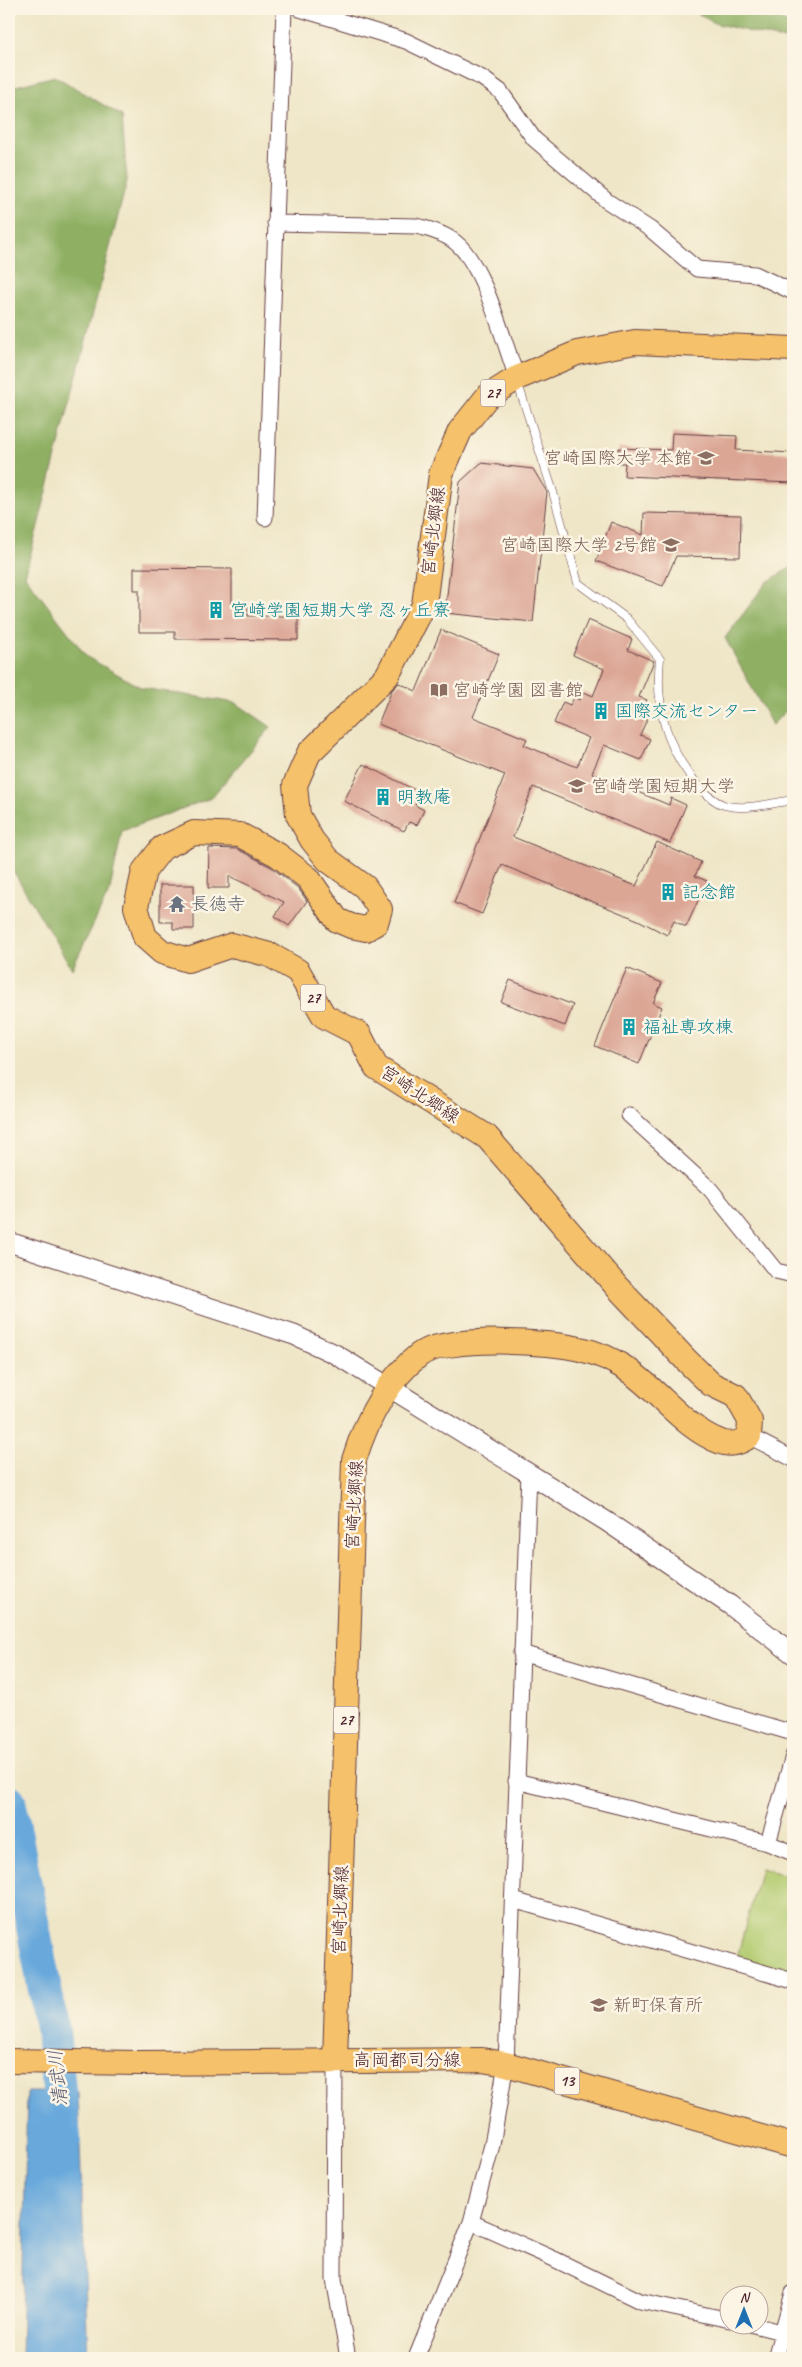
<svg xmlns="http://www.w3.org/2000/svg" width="802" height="2367" font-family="Caveat,'Klee One',sans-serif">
  <rect width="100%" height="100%" fill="#fcf5e5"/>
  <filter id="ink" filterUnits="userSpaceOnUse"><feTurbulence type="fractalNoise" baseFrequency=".02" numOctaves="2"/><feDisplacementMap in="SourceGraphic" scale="10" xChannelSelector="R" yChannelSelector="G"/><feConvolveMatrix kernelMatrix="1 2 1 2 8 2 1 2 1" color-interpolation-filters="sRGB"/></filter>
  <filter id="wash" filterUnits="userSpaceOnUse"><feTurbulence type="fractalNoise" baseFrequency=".0096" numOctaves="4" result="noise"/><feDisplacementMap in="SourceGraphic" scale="20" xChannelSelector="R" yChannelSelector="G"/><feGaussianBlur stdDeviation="1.12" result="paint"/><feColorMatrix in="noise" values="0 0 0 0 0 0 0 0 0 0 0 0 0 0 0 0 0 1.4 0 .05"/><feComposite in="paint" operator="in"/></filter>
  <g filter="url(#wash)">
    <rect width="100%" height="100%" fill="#efe6c7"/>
    <path fill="#b4cc72" stroke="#7f764e" d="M 761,1868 L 793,1877 L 793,1974 L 737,1957 Z"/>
    <path fill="#8fb064" stroke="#6c6848" d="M 691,9 L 763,9 L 793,27 L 793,42 L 714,23 Z
      M 55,76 L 122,116 L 127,181 L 25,576 L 87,657 L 142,688 L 236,703 L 271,727 L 211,798 L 122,831 L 110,890 L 72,969 L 9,864 L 9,88 Z
      M 793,566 L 793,704 L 772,725 L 725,638 L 767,582 Z"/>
    <path fill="#67a8db" stroke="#586483" d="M 27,2092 L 78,2092 L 88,2358 L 21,2358 Z"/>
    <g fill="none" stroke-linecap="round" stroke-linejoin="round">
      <path stroke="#67a8db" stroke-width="34" d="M 9,1801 L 53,2032 L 64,2138"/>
    </g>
    <g id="blocks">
      <path fill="#dca695" d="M 672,433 L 737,436 L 736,450 L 793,453 L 793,483 L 624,476 L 625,463 L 618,463 L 619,448 L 671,450 Z
        M 481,463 L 533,469 L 547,492 L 533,622 L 445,613 L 460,482 Z
        M 644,513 L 741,515 L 740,557 L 676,556 L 663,586 L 596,561 L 611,522 L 643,535 Z
        M 134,568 L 232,569 L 232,603 L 248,603 L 248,616 L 298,616 L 298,640 L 175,639 L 175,632 L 139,632 L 139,590 L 134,590 Z
        M 588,620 L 632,639 L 628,650 L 654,661 L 639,697 L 647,700 L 640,716 L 647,719 L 640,735 L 650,739 L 641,760 L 604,745 L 592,773 L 669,805 L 671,798 L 686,805 L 670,843 L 533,787 L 513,837 L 636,886 L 657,842 L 701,862 L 695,876 L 707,881 L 686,927 L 674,921 L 667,935 L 638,920 L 502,865 L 482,914 L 454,903 L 505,775 L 378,724 L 392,690 L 399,683 L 416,691 L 441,630 L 499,654 L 473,717 L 527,739 L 524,745 L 577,767 L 589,738 L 554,723 L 563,702 L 570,705 L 574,698 L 580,700 L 584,692 L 593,696 L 604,669 L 573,655 Z
        M 363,764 L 421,793 L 415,805 L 424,810 L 417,825 L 409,822 L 404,831 L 344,801 Z
        M 209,848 L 237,849 L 271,867 L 298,888 L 307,901 L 289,926 L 275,916 L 284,902 L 229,876 L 229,888 L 208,888 Z
        M 160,885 L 194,885 L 194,929 L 173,929 L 173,922 L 160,922 Z
        M 627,968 L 662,983 L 653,1003 L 662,1007 L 639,1064 L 595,1046 Z
        M 510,980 L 573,1005 L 565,1026 L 501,1002 Z"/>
    </g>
  </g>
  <g filter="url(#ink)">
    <use href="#blocks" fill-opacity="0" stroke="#633d42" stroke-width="1"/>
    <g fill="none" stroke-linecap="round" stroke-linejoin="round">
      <g stroke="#633d42" stroke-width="9">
        <path id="service" d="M 517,381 L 553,492 L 578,583 L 627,619 L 660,659 C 655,706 666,748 697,784 C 704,792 714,802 724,805 C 745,811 772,803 793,800"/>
      </g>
      <g stroke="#633d42" stroke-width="17">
        <path id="minor" d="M 300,9 L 406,41 L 482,78 L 500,91 L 534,139 L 607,201 L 650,229 L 697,269 L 755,274 L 793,292
          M 275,223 L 416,226 C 429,229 444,233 455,242 C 484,264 504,343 517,378
          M 265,518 L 284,9
          M 629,1115 L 710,1189 L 776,1271 L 793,1275
          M 749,1436 L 793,1459
          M 521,1653 L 793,1733
          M 516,1781 L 768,1843 L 793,1853
          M 768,1843 L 793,1756
          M 513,1900 L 793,1981
          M 335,2061 L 334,2279 L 348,2358
          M 471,2222 L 554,2259 L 640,2301 L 730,2320
          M 750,2324 L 793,2335
          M 416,2358 L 471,2222 L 492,2145 L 506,2064 L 529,1474
          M 775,2358 L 793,2293"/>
      </g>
      <g stroke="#633d42" stroke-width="21">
        <path id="tertiary" d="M 9,1242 L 294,1335 L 335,1354 L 606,1521 L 730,1605 L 793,1654"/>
      </g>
      <g stroke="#633d42" stroke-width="26">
        <path id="primary" d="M 9,2061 L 139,2063 L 482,2060 L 506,2064 L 793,2146
          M 335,2061 L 354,1460 C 366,1421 386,1381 419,1355 C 446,1335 551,1341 584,1350 C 597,1353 614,1361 625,1368 C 659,1390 683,1428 721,1442 C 731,1446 742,1442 749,1436 L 750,1421 L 736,1396 L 711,1384 L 688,1362 L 618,1288 L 487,1137 L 376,1067 L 359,1034 L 324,1016 L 298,971 L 270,955 L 232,945 L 188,960 L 162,952 L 145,937 L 136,907 L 144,871 L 162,848 L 194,833 L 240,835 L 278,855 L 308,878 L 337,920 L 351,926 L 366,929 L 376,923 L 380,909 L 365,887 L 328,860 L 312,840 L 298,815 L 295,785 L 309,753 L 387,676 L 424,605 L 441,474 L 460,431 L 487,397 L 517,378 L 577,353 L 635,342 L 793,349"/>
      </g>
      <use href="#service" stroke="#fff" stroke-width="8"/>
      <use href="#minor" stroke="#fff" stroke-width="15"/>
      <use href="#tertiary" stroke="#fff" stroke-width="19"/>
      <use href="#primary" stroke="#f5c16b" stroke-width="24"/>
    </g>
  </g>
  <defs>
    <g id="university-bare" transform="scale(1.35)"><path d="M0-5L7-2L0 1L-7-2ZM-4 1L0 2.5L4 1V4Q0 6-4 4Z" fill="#8d6e63" stroke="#fcf5e5" stroke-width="2.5" paint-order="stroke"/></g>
    <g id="building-bare" transform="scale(1.35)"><path d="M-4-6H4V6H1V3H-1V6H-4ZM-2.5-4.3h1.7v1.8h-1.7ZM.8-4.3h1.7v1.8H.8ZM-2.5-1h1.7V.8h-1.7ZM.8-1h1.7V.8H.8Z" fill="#0f9aa8" stroke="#fcf5e5" stroke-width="2.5" paint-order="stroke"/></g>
    <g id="library-bare" transform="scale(1.35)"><path d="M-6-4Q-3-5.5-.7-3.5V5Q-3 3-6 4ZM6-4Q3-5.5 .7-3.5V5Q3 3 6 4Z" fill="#8d6e63" stroke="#fcf5e5" stroke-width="2.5" paint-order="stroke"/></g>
    <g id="temple-bare" transform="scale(1.35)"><path d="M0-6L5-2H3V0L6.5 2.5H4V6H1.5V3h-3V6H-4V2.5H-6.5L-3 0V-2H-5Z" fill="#6b7280" stroke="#fcf5e5" stroke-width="2.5" paint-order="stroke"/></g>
    <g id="school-bare" transform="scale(1.35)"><path d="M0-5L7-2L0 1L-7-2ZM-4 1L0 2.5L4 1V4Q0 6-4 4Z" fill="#8d6e63" stroke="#fcf5e5" stroke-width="2.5" paint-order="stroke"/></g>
  </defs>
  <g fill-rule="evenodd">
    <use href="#university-bare" x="706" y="458"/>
    <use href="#university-bare" x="671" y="545"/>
    <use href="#building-bare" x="216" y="610"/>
    <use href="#library-bare" x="439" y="690"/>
    <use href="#building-bare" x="601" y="711"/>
    <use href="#university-bare" x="577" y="786"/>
    <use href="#building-bare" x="383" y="797"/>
    <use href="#building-bare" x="668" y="892"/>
    <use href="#temple-bare" x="177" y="904"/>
    <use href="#building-bare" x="629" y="1027"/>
    <use href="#school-bare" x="599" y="2005"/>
  </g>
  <g text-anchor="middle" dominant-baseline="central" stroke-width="5" stroke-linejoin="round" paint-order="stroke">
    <g fill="#fcf5e5" stroke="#7f5f63" stroke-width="1">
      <rect x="480.5" y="379.5" width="25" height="27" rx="4"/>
      <rect x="300.5" y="984.5" width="25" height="27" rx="4"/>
      <rect x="333.5" y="1706.5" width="25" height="27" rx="4"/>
      <rect x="554.5" y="2067.5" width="25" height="27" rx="4"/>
    </g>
    <g font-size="16" font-weight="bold" fill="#4a1f2b">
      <text x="493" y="393">27</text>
      <text x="313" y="998">27</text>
      <text x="346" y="1720">27</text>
      <text x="567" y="2081">13</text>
    </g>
    <g font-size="18" fill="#785e54" stroke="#fcf5e5" text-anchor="start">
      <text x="692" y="458" text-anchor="end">宮崎国際大学 本館</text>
      <text x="657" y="545" text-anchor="end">宮崎国際大学 2号館</text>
      <text x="453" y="690">宮崎学園 図書館</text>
      <text x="591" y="786">宮崎学園短期大学</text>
      <text x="613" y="2005">新町保育所</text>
    </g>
    <g font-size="18" fill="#4a1f2b" stroke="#fcf5e5">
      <text transform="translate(433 531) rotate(-83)">宮崎北郷線</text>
      <text transform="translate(420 1094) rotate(33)">宮崎北郷線</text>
      <text transform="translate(354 1505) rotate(-87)">宮崎北郷線</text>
      <text transform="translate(340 1910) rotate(-88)">宮崎北郷線</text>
      <text x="407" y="2060">高岡都司分線</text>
    </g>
    <g font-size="18" fill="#0d838f" stroke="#fcf5e5" text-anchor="start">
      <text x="230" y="610">宮崎学園短期大学 忍ヶ丘寮</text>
      <text x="615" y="711">国際交流センター</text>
      <text x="397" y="797">明教庵</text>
      <text x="682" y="892">記念館</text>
      <text x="643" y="1027">福祉専攻棟</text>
    </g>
    <g font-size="18" fill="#5b616d" stroke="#fcf5e5" text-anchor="start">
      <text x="191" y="904">長徳寺</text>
    </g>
    <g font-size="19" font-style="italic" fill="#565671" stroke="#fcf5e5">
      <text transform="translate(58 2078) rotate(-96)">清武川</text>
    </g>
  </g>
  <rect width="802" height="2367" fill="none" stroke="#fcf5e5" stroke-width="30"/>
  <g transform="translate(744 2310)"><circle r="24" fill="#fcf5e5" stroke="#b59f9b"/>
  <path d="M0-4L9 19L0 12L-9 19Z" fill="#1f6fb2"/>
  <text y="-8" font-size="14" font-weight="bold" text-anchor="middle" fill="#4a1f2b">N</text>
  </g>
</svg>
